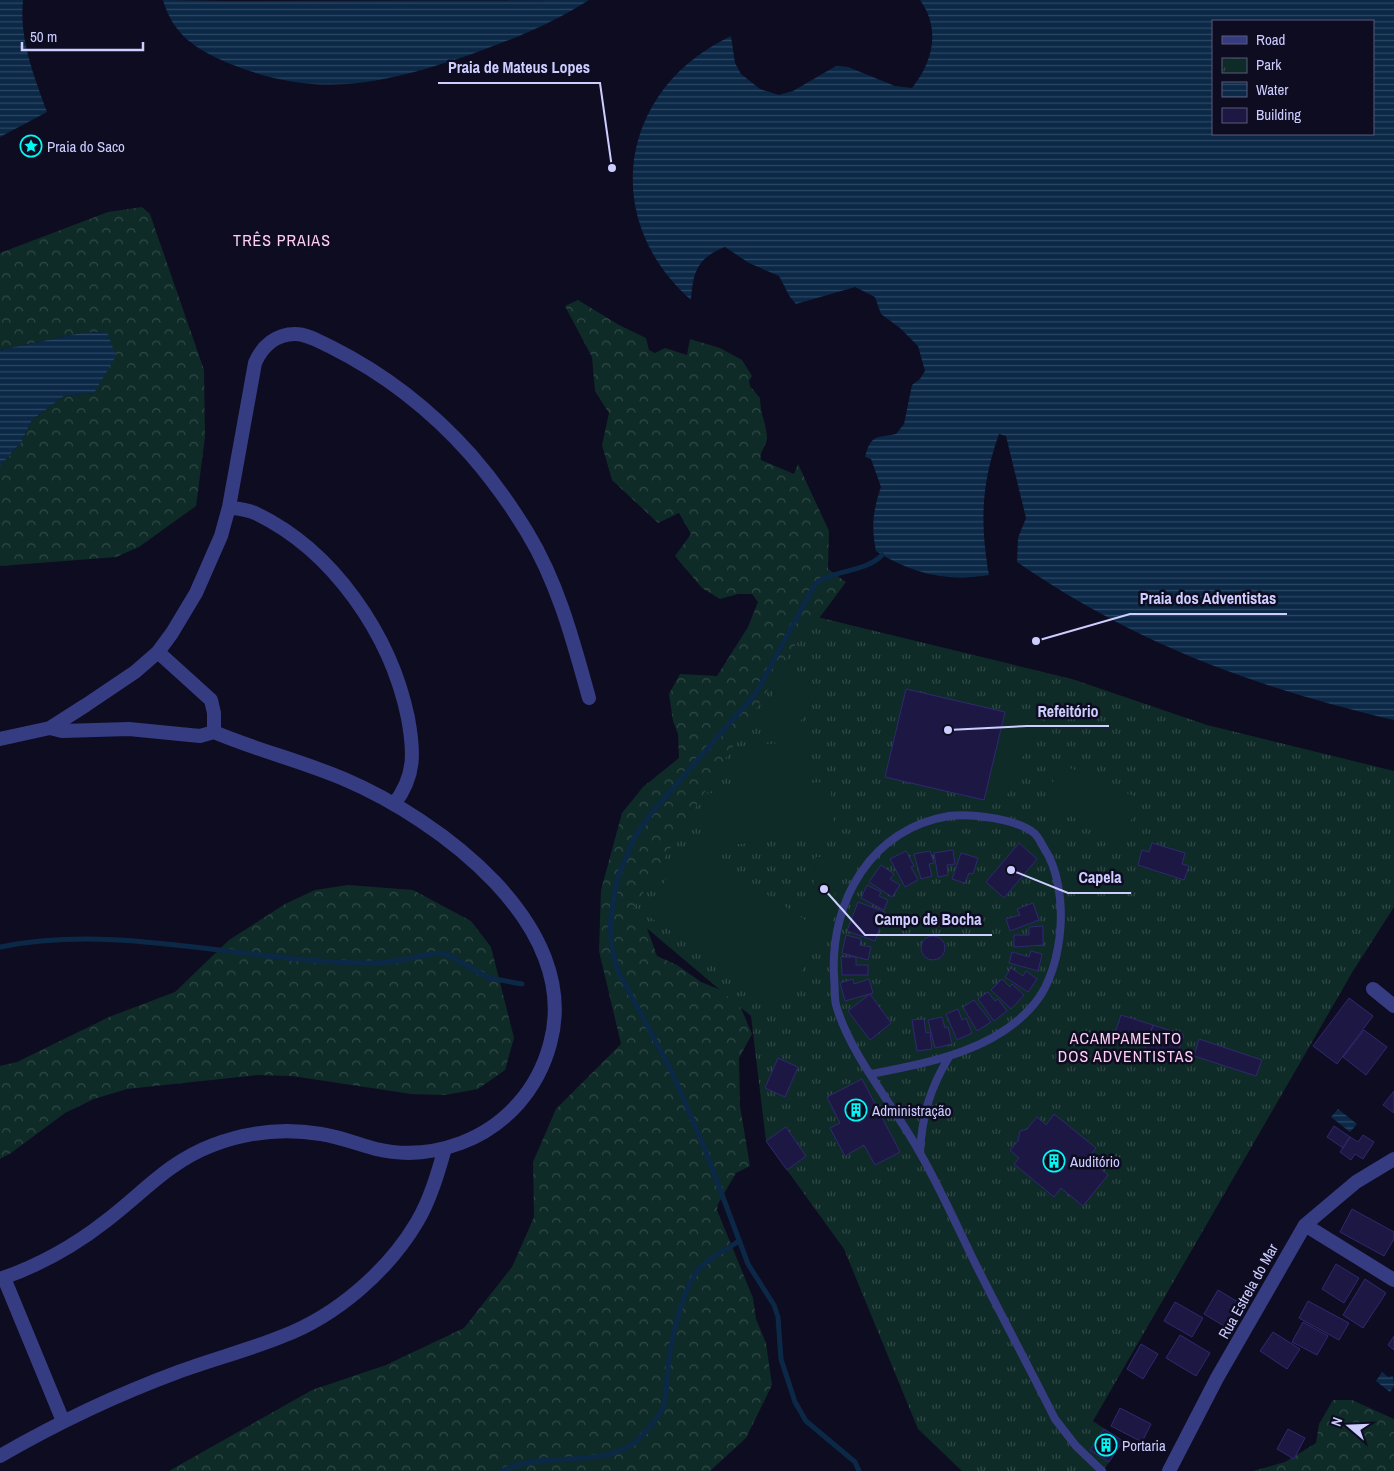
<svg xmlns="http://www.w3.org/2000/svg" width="1394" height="1471" font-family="'Archivo Narrow',sans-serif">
  <defs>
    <pattern id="forest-crowns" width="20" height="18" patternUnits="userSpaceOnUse" patternTransform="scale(1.25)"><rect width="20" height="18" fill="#0f2b27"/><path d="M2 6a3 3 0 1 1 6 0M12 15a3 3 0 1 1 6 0" fill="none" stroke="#314947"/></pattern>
    <pattern id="park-tufts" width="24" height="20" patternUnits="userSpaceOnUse" patternTransform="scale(1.25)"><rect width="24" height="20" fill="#0f2b27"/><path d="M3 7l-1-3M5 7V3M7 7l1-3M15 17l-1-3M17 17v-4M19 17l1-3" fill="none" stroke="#314947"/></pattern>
    <pattern id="water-rules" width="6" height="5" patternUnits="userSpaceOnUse" patternTransform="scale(1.25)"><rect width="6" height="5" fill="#0b2947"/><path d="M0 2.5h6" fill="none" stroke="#2d4763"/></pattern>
  </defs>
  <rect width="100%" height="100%" fill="#0e0c21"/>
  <path fill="url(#forest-crowns)" d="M 142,207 L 150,214 L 204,370 L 205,437 L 196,506 L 139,547 L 116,557 L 0,566 L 0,466 L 22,441 L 32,420 L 64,396 L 94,393 L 107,332 L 81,333 L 0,350 L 0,253 L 108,212 Z
    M 578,300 L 619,325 L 646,338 L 649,350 L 655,353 L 665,348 L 687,355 L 690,339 L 720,348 L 742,360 L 752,376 L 749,381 L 750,386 L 760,398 C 760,413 766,423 767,437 C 767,446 759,451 761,460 L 794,474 L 798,464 L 829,531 L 828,569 L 846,582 L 797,648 L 644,920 L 657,956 L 677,965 L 701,982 L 731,994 L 741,1008 L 752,1034 L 739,1058 L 740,1106 L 750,1166 L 736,1173 L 718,1204 L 717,1210 L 753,1298 L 756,1319 L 766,1343 L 772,1385 L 746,1438 L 710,1471 L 169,1471 L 312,1390 L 386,1365 L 464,1328 L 512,1267 L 534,1217 L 533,1162 L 556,1109 L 621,1044 L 599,951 L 601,890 L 622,813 L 643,787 L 679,758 L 678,734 L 673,721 L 669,694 L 680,674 L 717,676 L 748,627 L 758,602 L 752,594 L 738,594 L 720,599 L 702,588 L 675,556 L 691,534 L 679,513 L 658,523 L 612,480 L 602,445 L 609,413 L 595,391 L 592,357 L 565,306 Z
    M 348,885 L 413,890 L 471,921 L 491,947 L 514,1038 L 505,1070 L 478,1089 L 445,1095 L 411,1094 L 292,1076 L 258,1075 L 127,1089 L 94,1099 L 65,1113 L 11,1153 L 0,1159 L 0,1066 L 17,1062 L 109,1017 L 175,992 L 229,940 L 285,904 L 315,890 Z
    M 1333,1400 L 1352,1400 L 1394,1419 L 1394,1471 L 1253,1471 L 1285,1462 L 1316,1443 L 1319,1424 Z"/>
  <path fill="url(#park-tufts)" d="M 813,616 L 1072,679 L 1207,725 L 1394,771 L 1394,907 L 1353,971 L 1093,1421 L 1123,1441 L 1103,1471 L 962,1471 L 918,1429 L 844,1249 L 766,1141 L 751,1016 L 630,914 Z"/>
  <path fill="#0f2b27" d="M 788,669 L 820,689 L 789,740 L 757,721 Z
    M 1005,712 L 1044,721 C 1026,749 1011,772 1005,805 L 984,800 Z
    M 806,740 L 811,783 L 830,782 L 835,835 L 707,847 L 703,794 L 739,790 L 734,748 Z
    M 1061,764 L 1140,799 L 1123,839 L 1043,804 Z
    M 690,843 L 826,934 L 779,1004 L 644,913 Z
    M 816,857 L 838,859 L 832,922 L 810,920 Z"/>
  <path fill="url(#water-rules)" fill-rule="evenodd" d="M 0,0 L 23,0 C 19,39 34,76 47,112 L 0,137 Z
    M 163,0 L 222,1 L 589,0 C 552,24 513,39 472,54 C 383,84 319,100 228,63 C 196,49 173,35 163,0 Z
    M 920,0 L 1394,0 L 1394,720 C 1254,687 1136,644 1017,562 L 1018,538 L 1026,518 L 1006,436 L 999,434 C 981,484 980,523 989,575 C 947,582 912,574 876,551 C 871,527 873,510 881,487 L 871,459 L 865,457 C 871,434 876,438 896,434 L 904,424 L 912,385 L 920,379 L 925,371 L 918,346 L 900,328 L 881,314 L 875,297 L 855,287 L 796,304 L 790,297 L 779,276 L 749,263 L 725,247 C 697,258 693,272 691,300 C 598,218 620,88 731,36 L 735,63 L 741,74 L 760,89 L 779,95 L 793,91 L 836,66 L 848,67 L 895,86 L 912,88 C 933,62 941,29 920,0 ZM 1213,21 L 1373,21 L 1373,134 L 1213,134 Z
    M 107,332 L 116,356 L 94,393 L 64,396 L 32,420 L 22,441 L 0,466 L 0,350 L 81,333 Z
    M 1338,1109 L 1357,1124 L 1350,1132 L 1331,1117 Z
    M 1382,1372 L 1388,1377 L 1393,1376 L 1394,1386 L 1390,1392 L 1376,1381 Z"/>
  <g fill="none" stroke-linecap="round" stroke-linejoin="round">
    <path stroke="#0b2947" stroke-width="5" d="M 0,947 C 123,922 250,964 374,963 C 396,963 416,956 438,953 L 448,955 L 489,978 L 522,984
      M 502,1471 C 545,1449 599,1471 637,1441 C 645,1433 658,1418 663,1408 C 667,1398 666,1389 667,1378 C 669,1349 681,1287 701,1267 C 712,1256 727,1249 739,1241
      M 859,1471 L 855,1462 L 806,1421 L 795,1402 L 781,1359 L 778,1317 L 774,1305 L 748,1264 L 705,1149 L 671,1070 L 618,971 L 612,949 L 610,923 L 617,880 L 634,838 L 653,811 L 756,693 L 815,584 C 834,569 865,573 882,555"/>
  </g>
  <path fill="#1c1843" stroke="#2f2970" d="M 906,689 L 1005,712 L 984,800 L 885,777 Z
    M 1019,843 L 1037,859 L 1004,898 L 986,882 Z
    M 1152,843 L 1185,853 L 1182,864 L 1189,866 L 1184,880 L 1138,865 L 1142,850 L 1149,852 Z
    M 953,850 L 955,864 L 947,865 L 948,875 L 938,877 L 934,853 Z
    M 906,851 L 914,866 L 911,867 L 918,880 L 905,887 L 890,859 Z
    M 930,851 L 934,863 L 929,864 L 932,876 L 921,879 L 914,854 Z
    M 961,853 L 978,858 L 973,874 L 969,873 L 965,883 L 952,879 Z
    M 881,865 L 894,874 L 890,879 L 900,885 L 892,897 L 869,882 Z
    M 867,885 L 881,892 L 879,896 L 888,900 L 884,910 L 861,898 Z
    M 858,902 L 885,912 L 875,941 L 847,931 Z
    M 1033,903 L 1039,920 L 1010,931 L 1006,919 L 1020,915 L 1017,909 Z
    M 1043,926 L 1043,945 L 1014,947 L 1014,935 L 1029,935 L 1029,927 Z
    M 846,935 L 861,939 L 860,945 L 871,947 L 868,960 L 842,953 Z
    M921 948a12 12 0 1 1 24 0a12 12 0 1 1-24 0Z
    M 1031,951 L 1042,954 L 1038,971 L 1009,963 L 1012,952 L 1029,957 Z
    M 841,957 L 856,957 L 856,965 L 868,965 L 868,975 L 842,975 Z
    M 1011,968 L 1023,976 L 1026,971 L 1037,979 L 1028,992 L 1005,977 Z
    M 853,979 L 854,984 L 869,979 L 873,993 L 845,1001 L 840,983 Z
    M 1002,979 L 1010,987 L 1012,984 L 1024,995 L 1011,1009 L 991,990 Z
    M 988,992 L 995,1001 L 998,999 L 1007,1011 L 994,1021 L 978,999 Z
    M 870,994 L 891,1023 L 870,1040 L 848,1011 Z
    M 1349,998 L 1373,1016 L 1337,1064 L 1313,1046 Z
    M 974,1000 L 991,1022 L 977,1031 L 963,1007 Z
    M 958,1009 L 962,1020 L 966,1018 L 972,1033 L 957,1040 L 946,1014 Z
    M 1121,1015 L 1153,1025 L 1146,1046 L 1114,1036 Z
    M 942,1017 L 945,1028 L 948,1027 L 952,1044 L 935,1048 L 928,1020 Z
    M 924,1019 L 926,1033 L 930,1032 L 932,1049 L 917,1051 L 912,1020 Z
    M 1153,1025 L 1184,1035 L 1176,1059 L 1145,1049 Z
    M 1364,1030 L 1387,1047 L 1366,1075 L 1343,1057 Z
    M 1199,1039 L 1262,1060 L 1256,1076 L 1194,1056 Z
    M 778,1058 L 798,1067 L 785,1097 L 765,1088 Z
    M 862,1079 L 900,1152 L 875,1165 L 864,1145 L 845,1156 L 830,1128 L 840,1123 L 827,1097 Z
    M 1394,1091 L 1394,1113 L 1383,1105 Z
    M 1054,1114 L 1096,1148 L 1088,1158 L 1108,1175 L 1083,1206 L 1061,1188 L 1054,1197 L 1014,1164 L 1019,1158 L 1010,1150 L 1018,1141 L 1020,1131 L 1027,1129 L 1037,1117 L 1046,1125 Z
    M 1334,1126 L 1350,1137 L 1343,1148 L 1327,1137 Z
    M 786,1127 L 806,1156 L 787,1170 L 766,1141 Z
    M 1363,1135 L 1374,1142 L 1363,1159 L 1355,1154 L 1351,1160 L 1340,1152 L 1350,1137 L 1358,1142 Z
    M 1352,1209 L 1394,1232 L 1394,1239 L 1384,1256 L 1340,1232 Z
    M 1336,1264 L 1359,1278 L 1344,1303 L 1322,1289 Z
    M 1365,1279 L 1386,1293 L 1363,1328 L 1343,1315 Z
    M 1218,1290 L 1243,1305 L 1229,1329 L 1204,1314 Z
    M 1308,1301 L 1349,1323 L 1339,1340 L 1299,1318 Z
    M 1175,1302 L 1203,1318 L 1192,1337 L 1164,1321 Z
    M 1303,1322 L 1328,1336 L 1317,1355 L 1292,1342 Z
    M 1273,1332 L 1300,1349 L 1287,1369 L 1260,1351 Z
    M 1180,1335 L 1210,1353 L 1196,1376 L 1166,1358 Z
    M 1394,1336 L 1394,1350 L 1388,1345 Z
    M 1141,1344 L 1158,1354 L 1143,1379 L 1127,1369 Z
    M 1120,1408 L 1151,1424 L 1142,1442 L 1111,1426 Z
    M 1104,1429 L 1123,1441 L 1109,1462 L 1090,1450 Z
    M 1288,1429 L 1305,1438 L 1294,1459 L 1277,1449 Z"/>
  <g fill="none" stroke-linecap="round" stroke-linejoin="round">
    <path stroke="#363c82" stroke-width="8" d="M 871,1074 C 928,1063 996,1051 1035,1003 C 1065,966 1070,887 1044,848 C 1041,843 1038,836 1034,833 C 1017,819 971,813 949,816 C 871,829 830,901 834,976 C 835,985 834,996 836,1005 C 851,1057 894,1105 920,1153 C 940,1188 957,1226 975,1263 C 1001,1315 1029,1367 1055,1419 L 1076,1446 L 1102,1471
      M 920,1152 C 922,1116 930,1088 949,1057"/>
    <path stroke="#363c82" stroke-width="14" d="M 229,507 C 238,509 248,510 255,513 C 333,550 391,635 408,718 C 414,751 416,776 394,804
      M 158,652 L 211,700 L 214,713 L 214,732
      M 0,739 L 50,728 L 86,705 L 135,672 L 158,652 L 172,633 L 196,593 L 221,536 L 229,507 L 255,363 C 262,346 276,334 295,334 C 308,334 320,342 331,347 C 383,373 432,411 471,455 C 492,479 510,504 527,532 C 558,583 573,640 589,698
      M 1373,989 L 1394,1006
      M 1305,1225 L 1394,1280
      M 4,1278 L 63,1421
      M 0,1279 C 38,1266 74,1246 106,1221 C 143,1193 168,1162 213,1145 C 247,1132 285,1128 321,1134 C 340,1137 358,1144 376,1149 C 405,1156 434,1153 461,1143 C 506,1126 538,1089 550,1044 C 583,925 438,819 344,779 C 302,761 256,750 214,732 L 200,736 L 129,729 L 62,731 L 50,728
      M 0,1456 C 57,1423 116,1395 178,1372 C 213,1359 249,1350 283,1336 C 336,1316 388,1271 417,1222 C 430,1200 438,1173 445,1148
      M 1169,1471 L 1217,1378 L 1305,1225 L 1356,1182 L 1394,1159"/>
  </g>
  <defs>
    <g id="sight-ring" transform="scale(1.125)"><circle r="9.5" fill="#0e0c21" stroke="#00f8f5" stroke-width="1.5"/><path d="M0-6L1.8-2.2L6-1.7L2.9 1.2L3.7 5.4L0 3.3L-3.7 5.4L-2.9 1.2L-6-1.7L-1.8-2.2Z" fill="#00f8f5"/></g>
    <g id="building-ring" transform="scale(1.125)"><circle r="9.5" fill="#0e0c21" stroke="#00f8f5" stroke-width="1.5"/><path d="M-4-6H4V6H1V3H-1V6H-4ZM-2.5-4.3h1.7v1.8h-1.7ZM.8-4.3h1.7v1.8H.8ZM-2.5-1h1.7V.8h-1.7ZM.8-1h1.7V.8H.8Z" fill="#00f8f5"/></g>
  </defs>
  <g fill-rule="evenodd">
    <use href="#sight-ring" x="31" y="146"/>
    <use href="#building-ring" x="856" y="1110"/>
    <use href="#building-ring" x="1054" y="1161"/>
    <use href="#building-ring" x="1106" y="1445"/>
  </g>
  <g text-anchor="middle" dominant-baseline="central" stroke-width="5" stroke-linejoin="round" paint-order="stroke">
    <g font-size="15" fill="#cdcdff" stroke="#0e0c21" text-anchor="start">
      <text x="47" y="146">Praia do Saco</text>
      <text x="872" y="1110">Administração</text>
      <text x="1070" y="1161">Auditório</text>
      <text x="1122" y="1445">Portaria</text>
    </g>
    <g font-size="15" fill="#cdcdff" stroke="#0e0c21">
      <text transform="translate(1248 1291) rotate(-61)">Rua Estrela do Mar</text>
    </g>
    <g font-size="16" letter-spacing="1" fill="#ffcff3" stroke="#0e0c21">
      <text x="282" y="240">TRÊS PRAIAS</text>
      <text x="1126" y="1038">ACAMPAMENTO<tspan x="1126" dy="18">DOS ADVENTISTAS</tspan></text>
    </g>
  </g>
  <path fill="none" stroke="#cdcdff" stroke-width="2" d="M612 168L600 83H438M1036 641L1130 614H1287M948 730L1027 726H1109M1011 870L1068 893H1131M824 889L865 935H992"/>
  <g fill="#cdcdff" stroke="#0e0c21" stroke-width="2">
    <circle cx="612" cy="168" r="5"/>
    <circle cx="1036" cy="641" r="5"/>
    <circle cx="948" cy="730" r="5"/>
    <circle cx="1011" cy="870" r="5"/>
    <circle cx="824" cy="889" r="5"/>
  </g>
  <g font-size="16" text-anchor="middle" font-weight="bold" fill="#cdcdff" stroke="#0e0c21" stroke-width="5" stroke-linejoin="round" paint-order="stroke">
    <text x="519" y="73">Praia de Mateus Lopes</text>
    <text x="1208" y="604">Praia dos Adventistas</text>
    <text x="1068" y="717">Refeitório</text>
    <text x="1100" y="883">Capela</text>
    <text x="928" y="925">Campo de Bocha</text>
  </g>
  <rect x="1212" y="20" width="162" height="115" fill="#0e0c21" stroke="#5a597a"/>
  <rect x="1222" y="36" width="25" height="8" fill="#363c82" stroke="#5a597a"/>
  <text x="1256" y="45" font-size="15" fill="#cdcdff">Road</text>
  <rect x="1222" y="58" width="25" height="15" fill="url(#park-tufts)" stroke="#5a597a"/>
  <text x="1256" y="70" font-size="15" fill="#cdcdff">Park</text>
  <rect x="1222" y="82" width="25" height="15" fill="url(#water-rules)" stroke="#5a597a"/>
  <text x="1256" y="95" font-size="15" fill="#cdcdff">Water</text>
  <rect x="1222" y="108" width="25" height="15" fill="#1c1843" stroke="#5a597a"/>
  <text x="1256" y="120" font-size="15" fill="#cdcdff">Building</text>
  <g transform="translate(1349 1426) rotate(289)" stroke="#0e0c21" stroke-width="4" paint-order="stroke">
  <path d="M0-4L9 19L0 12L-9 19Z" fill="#cdcdff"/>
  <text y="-8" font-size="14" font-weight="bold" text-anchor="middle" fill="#cdcdff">N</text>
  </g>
  <path d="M22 42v8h121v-8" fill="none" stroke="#cdcdff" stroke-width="2.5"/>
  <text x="30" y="42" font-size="15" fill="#cdcdff" stroke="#0e0c21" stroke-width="4" paint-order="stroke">50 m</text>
</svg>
